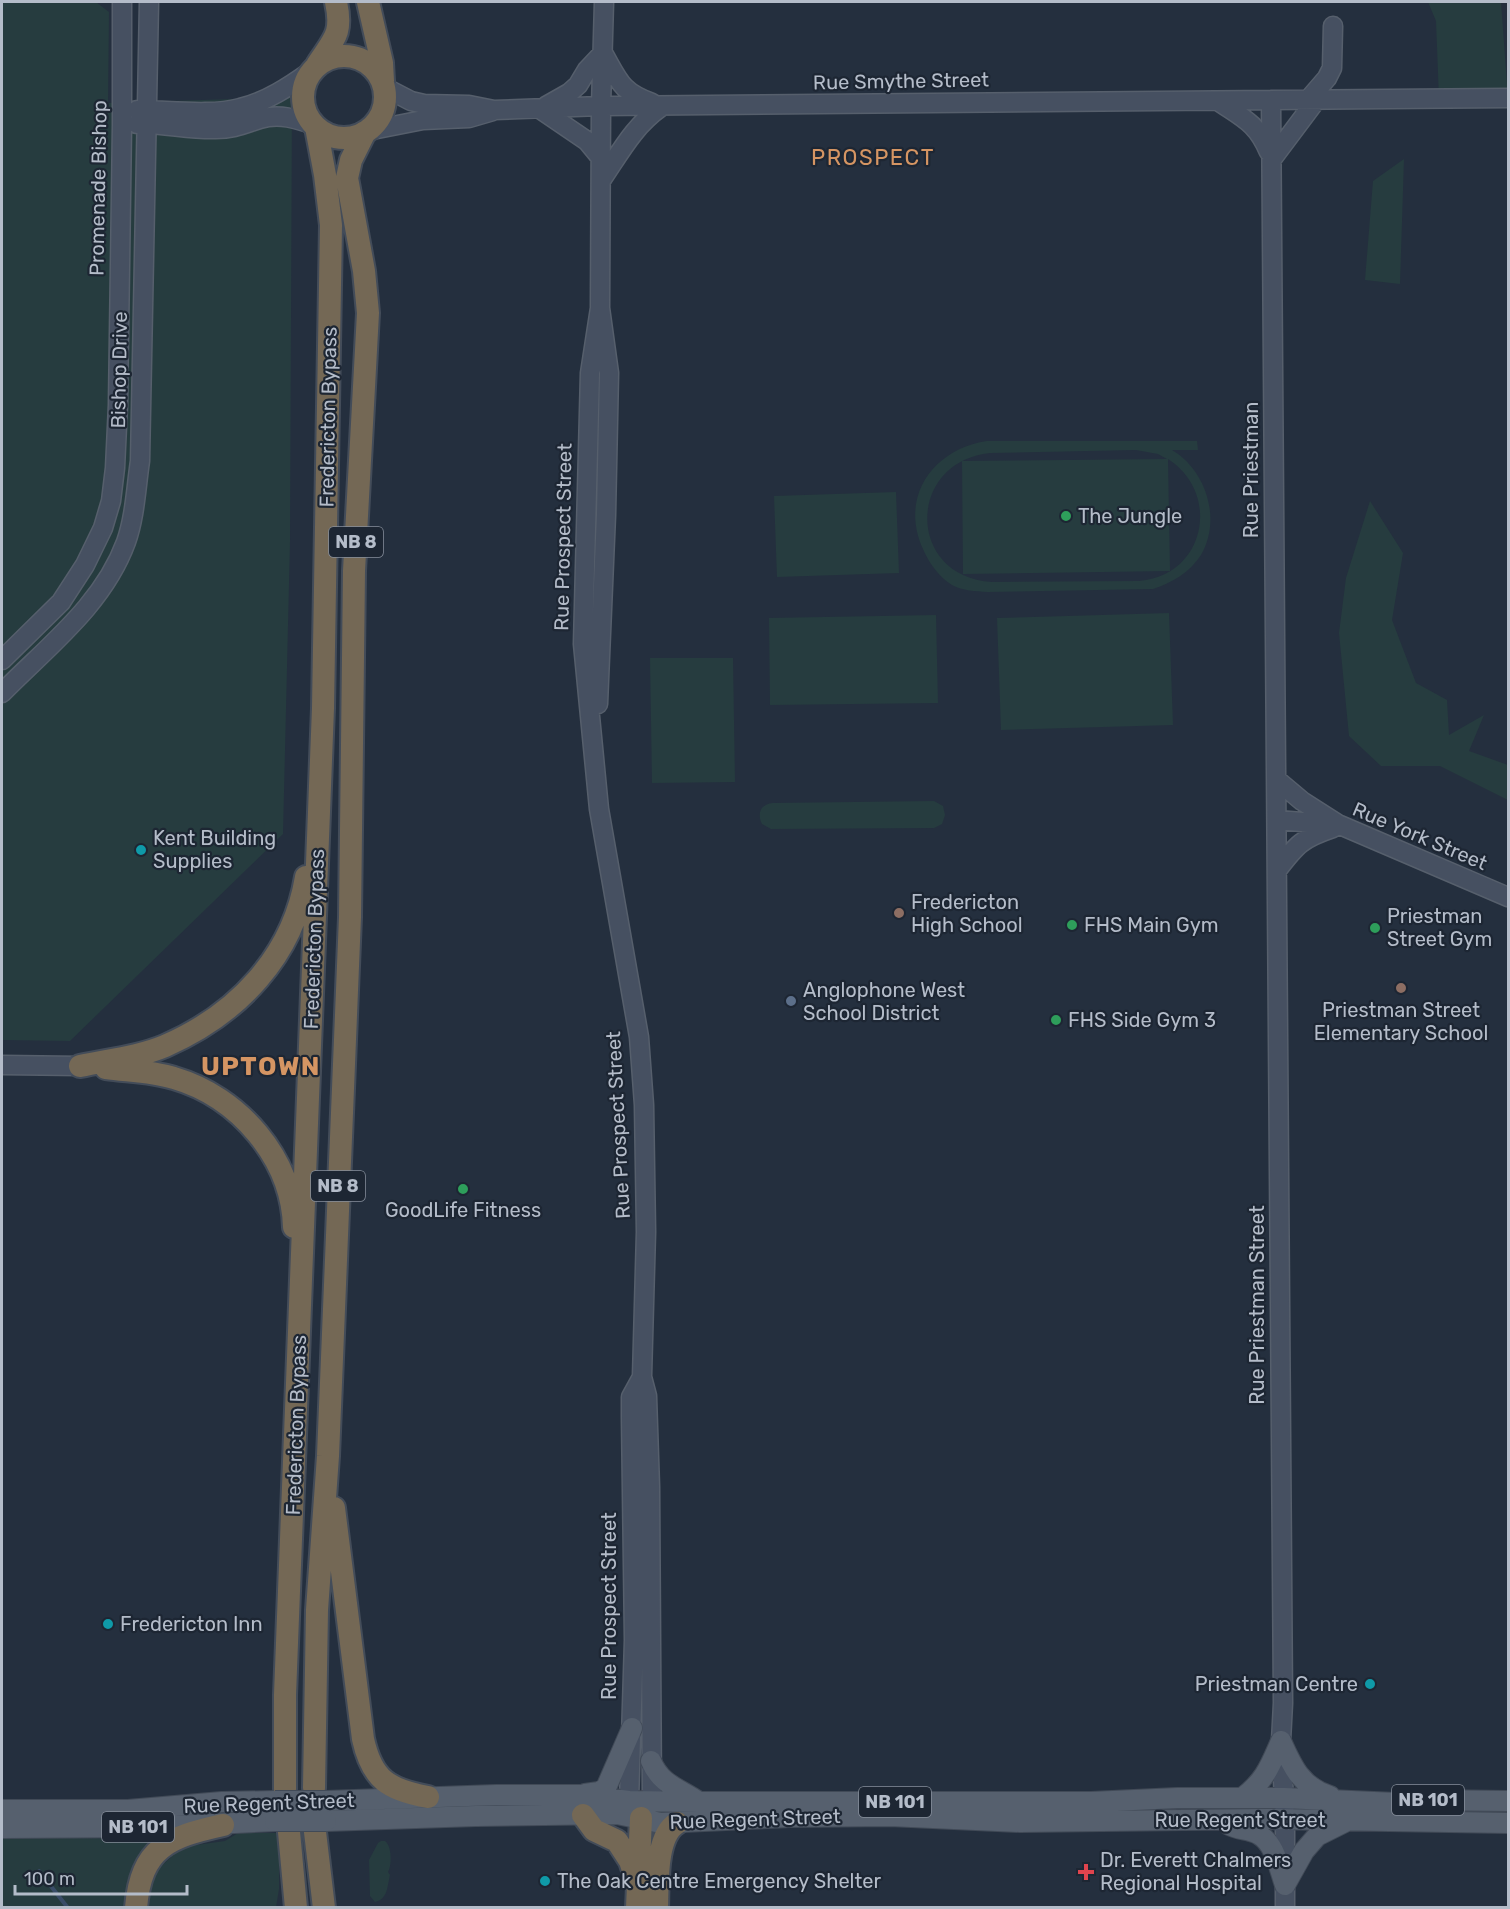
<svg xmlns="http://www.w3.org/2000/svg" width="1510" height="1909" font-family="Rubik,sans-serif">
  <rect width="100%" height="100%" fill="#242f3e"/>
  <path fill="#263c3f" fill-rule="evenodd" d="M 2,2 L 96,2 L 109,12 L 108,103 L 292,97 L 290,542 L 283,834 L 70,1041 L 2,1040 Z
    M 1428,2 L 1501,2 L 1508,98 L 1439,99 L 1436,21 Z
    M 1404,159 L 1400,284 L 1365,280 L 1373,181 Z
    M 987,441 L 1197,441 L 1198,450 L 1172,450 C 1206,470 1222,519 1201,555 C 1190,572 1172,583 1153,589 L 988,592 C 975,591 963,591 952,585 C 939,577 929,563 923,549 C 899,497 933,449 987,441 ZM 1136,450 L 1158,454 L 1167,459 L 962,461 L 963,574 L 1170,571 L 1168,459 C 1222,494 1205,576 1139,581 L 992,582 C 906,577 906,462 990,453 Z
    M 896,492 L 899,573 L 777,577 L 774,496 Z
    M 1370,501 L 1403,553 L 1392,620 L 1416,683 L 1447,700 L 1449,735 L 1484,715 L 1469,751 L 1508,765 L 1508,800 L 1440,766 L 1381,766 L 1349,736 L 1339,633 L 1346,578 Z
    M 1169,613 L 1173,725 L 1001,730 L 997,618 Z
    M 936,615 L 938,703 L 770,705 L 769,618 Z
    M 650,658 L 733,658 L 735,782 L 652,783 Z
    M 934,801 L 943,806 L 945,815 L 942,824 L 934,828 L 771,829 L 762,824 C 757,814 760,804 773,803 Z
    M 238,1833 L 279,1833 L 279,1889 L 276,1907 L 149,1908 L 150,1889 L 155,1872 L 182,1847 L 225,1841 Z
    M 2,1837 L 152,1839 C 132,1866 128,1874 126,1907 L 2,1908 Z
    M 381,1841 L 385,1841 C 392,1846 392,1865 388,1872 L 390,1875 C 387,1887 388,1899 375,1902 L 370,1896 L 369,1860 L 378,1843 Z"/>
  <g fill="none" stroke-linecap="round" stroke-linejoin="round">
    <path stroke="#394c67" stroke-width="4" d="M 39,1871 L 68,1908"/>
    <g stroke="#565f6c" stroke-width="21">
      <path id="secondary" d="M 603,53 C 619,81 621,92 652,103
        M 384,87 L 411,101 L 424,104 L 469,105 L 494,110 L 601,106 L 1508,98
        M 1271,100 L 1283,1703 L 1281,1741 L 1285,1819 L 1285,1908
        M 1308,100 L 1327,78 L 1332,68 L 1333,26
        M 1218,101 C 1243,118 1257,123 1269,152
        M 546,106 L 569,93 L 578,85 L 587,70 L 603,53
        M 540,109 L 587,141 L 601,158
        M 137,110 C 168,110 211,116 240,108 C 266,102 290,86 311,71
        M 137,124 C 163,123 189,130 216,129 C 234,129 244,124 260,119 C 279,113 297,119 314,125
        M 367,131 L 423,120 L 469,118 L 493,111
        M 1272,159 L 1317,99
        M 602,179 C 621,151 634,126 661,107
        M 600,308 L 590,373 L 583,644 L 599,809 L 639,1037 L 644,1105 L 646,1232 L 642,1377 L 647,1396 L 650,1487 L 652,1801 L 641,1818 L 629,1801 L 634,1640 L 631,1417 L 631,1397 L 642,1377
        M 2,660 L 61,602 L 85,565 L 103,528 L 111,501 L 115,468 L 118,405 L 122,125 L 122,2
        M 2,693 C 47,647 103,605 126,542 C 135,517 136,488 140,461 L 149,2
        M 598,704 L 606,515 L 609,373 L 600,308 L 601,106 L 604,2
        M 1277,780 L 1302,801 L 1338,824
        M 1277,820 L 1340,825 L 1508,897
        M 1278,869 C 1297,844 1303,838 1333,828
        M 2,1065 L 80,1066"/>
    </g>
    <g stroke="#414a57" stroke-width="22">
      <path id="primary" d="M 1281,1741 C 1292,1766 1301,1787 1330,1796
        M 651,1761 C 661,1785 679,1788 699,1802
        M 585,1794 L 599,1792 L 606,1788 L 632,1728
        M 1242,1798 C 1265,1781 1270,1766 1281,1741
        M 326,1801 L 496,1795 L 581,1795 L 629,1801 L 699,1802 L 1091,1802 L 1177,1798 L 1284,1798 L 1396,1803 L 1427,1800 L 1508,1801
        M 2,1810 L 128,1810 L 222,1802 L 275,1801
        M 326,1821 L 476,1816 L 617,1814 L 661,1823 L 790,1817 L 890,1816 L 1020,1822 L 1266,1819 L 1508,1823
        M 1229,1825 C 1238,1830 1248,1829 1258,1834 C 1275,1843 1279,1868 1285,1885
        M 2,1828 L 151,1827 L 275,1821
        M 1285,1885 L 1304,1851 L 1317,1836 L 1345,1822"/>
    </g>
    <g stroke="#434c59" stroke-width="26">
      <path id="highway" d="M 368,2 L 382,63 L 383,81
        M303 97a41 41 0 1 1 82 0a41 41 0 1 1-82 0Z
        M 317,65 C 334,39 343,34 336,2
        M 80,1066 C 108,1060 139,1057 165,1046 C 238,1014 293,956 306,877
        M 106,1068 C 128,1071 152,1071 174,1078 C 239,1097 292,1158 294,1227
        M 334,1508 L 363,1739 C 372,1780 389,1790 428,1797
        M 314,1788 L 317,1610 L 328,1456 L 350,917 L 354,571 L 368,313 L 364,271 L 347,178 L 351,160 L 365,132
        M 285,1789 L 285,1695 L 323,708 L 331,225 L 325,175 L 316,127
        M 583,1815 L 594,1830 L 617,1841 L 630,1861 L 638,1885
        M 289,1832 L 296,1908
        M 315,1832 L 324,1908
        M 136,1908 C 141,1847 169,1837 223,1825
        M 637,1908 L 641,1818
        M 657,1908 C 658,1885 655,1836 677,1823"/>
    </g>
    <use href="#secondary" stroke="#465061" stroke-width="18"/>
    <use href="#primary" stroke="#56606e" stroke-width="20"/>
    <use href="#highway" stroke="#746855" stroke-width="22"/>
    <g stroke="#414a57" stroke-width="22" stroke-linecap="butt">
      <path id="primary-bridge" d="M 275,1801 L 326,1801
        M 275,1821 L 326,1821"/>
    </g>
    <use href="#primary-bridge" stroke="#56606e" stroke-width="20"/>
  </g>
  <g fill="#2e9e5b" stroke="#1d2633" stroke-width="2">
    <circle cx="1066" cy="516" r="6"/>
    <circle cx="1072" cy="925" r="6"/>
    <circle cx="1375" cy="928" r="6"/>
    <circle cx="1056" cy="1020" r="6"/>
    <circle cx="463" cy="1189" r="6"/>
  </g>
  <g fill="#0f9aa8" stroke="#1d2633" stroke-width="2">
    <circle cx="141" cy="850" r="6"/>
    <circle cx="108" cy="1624" r="6"/>
    <circle cx="1370" cy="1684" r="6"/>
    <circle cx="545" cy="1881" r="6"/>
  </g>
  <g fill="#8d6e63" stroke="#1d2633" stroke-width="2">
    <circle cx="899" cy="913" r="6"/>
    <circle cx="1401" cy="988" r="6"/>
  </g>
  <circle fill="#5c6f8a" stroke="#1d2633" stroke-width="2" cx="791" cy="1001" r="6"/>
  <path fill="#e0444e" stroke="#1d2633" stroke-width="2" d="M1083 1863h6v6h6v6h-6v6h-6v-6h-6v-6h6z"/>
  <g text-anchor="middle" dominant-baseline="central" stroke-width="4.5" stroke-linejoin="round" paint-order="stroke">
    <g fill="#1d2633" stroke="#878f9c" stroke-width="1.5">
      <rect x="329" y="527" width="54" height="30" rx="4.5"/>
      <rect x="311" y="1171" width="54" height="30" rx="4.5"/>
      <rect x="1392" y="1785" width="72" height="30" rx="4.5"/>
      <rect x="859" y="1787" width="72" height="30" rx="4.5"/>
      <rect x="102" y="1812" width="72" height="30" rx="4.5"/>
    </g>
    <g font-size="18" font-weight="bold" fill="#b4bcc9">
      <text x="356" y="542">NB 8</text>
      <text x="338" y="1186">NB 8</text>
      <text x="1428" y="1800">NB 101</text>
      <text x="895" y="1802">NB 101</text>
      <text x="138" y="1827">NB 101</text>
    </g>
    <g font-size="20" fill="#b4bcc9" stroke="#1d2633">
      <text transform="translate(901 81) rotate(-1)">Rue Smythe Street</text>
      <text transform="translate(98 188) rotate(-89)">Promenade Bishop</text>
      <text transform="translate(119 370) rotate(-89)">Bishop Drive</text>
      <text transform="translate(328 417) rotate(-89)">Fredericton Bypass</text>
      <text transform="translate(1251 470) rotate(-90)">Rue Priestman</text>
      <text transform="translate(563 537) rotate(-89)">Rue Prospect Street</text>
      <text transform="translate(1420 836) rotate(23)">Rue York Street</text>
      <text transform="translate(314 939) rotate(-88)">Fredericton Bypass</text>
      <text transform="translate(618 1125) rotate(-93)">Rue Prospect Street</text>
      <text transform="translate(1257 1305) rotate(-90)">Rue Priestman Street</text>
      <text transform="translate(296 1425) rotate(-88)">Fredericton Bypass</text>
      <text transform="translate(609 1606) rotate(-90)">Rue Prospect Street</text>
      <text transform="translate(269 1803) rotate(-2)">Rue Regent Street</text>
      <text transform="translate(755 1819) rotate(-2)">Rue Regent Street</text>
      <text x="1240" y="1820">Rue Regent Street</text>
    </g>
    <g font-size="20" fill="#b4bcc9" stroke="#1d2633" text-anchor="start">
      <text x="1078" y="516">The Jungle</text>
      <text x="153" y="838">Kent Building<tspan x="153" dy="23">Supplies</tspan></text>
      <text x="911" y="902">Fredericton<tspan x="911" dy="23">High School</tspan></text>
      <text x="1387" y="916">Priestman<tspan x="1387" dy="23">Street Gym</tspan></text>
      <text x="1084" y="925">FHS Main Gym</text>
      <text x="803" y="990">Anglophone West<tspan x="803" dy="23">School District</tspan></text>
      <text x="1401" y="1010" text-anchor="middle">Priestman Street<tspan x="1401" dy="23">Elementary School</tspan></text>
      <text x="1068" y="1020">FHS Side Gym 3</text>
      <text x="463" y="1210" text-anchor="middle">GoodLife Fitness</text>
      <text x="120" y="1624">Fredericton Inn</text>
      <text x="1358" y="1684" text-anchor="end">Priestman Centre</text>
      <text x="1100" y="1860">Dr. Everett Chalmers<tspan x="1100" dy="23">Regional Hospital</tspan></text>
      <text x="557" y="1881">The Oak Centre Emergency Shelter</text>
    </g>
    <g font-size="22" letter-spacing="1.5" fill="#d59563" stroke="#1d2633">
      <text x="873" y="157">PROSPECT</text>
    </g>
    <g font-size="26" font-weight="bold" letter-spacing="1.5" fill="#d59563" stroke="#1d2633">
      <text x="261" y="1066">UPTOWN</text>
    </g>
  </g>
  <rect width="1510" height="1909" fill="none" stroke="#b4bcc9" stroke-width="6"/>
  <path d="M15 1885v9h172v-9" fill="none" stroke="#b4bcc9" stroke-width="3"/>
  <text x="24" y="1885" font-size="18" fill="#b4bcc9" stroke="#1d2633" stroke-width="4.5" paint-order="stroke">100 m</text>
</svg>
